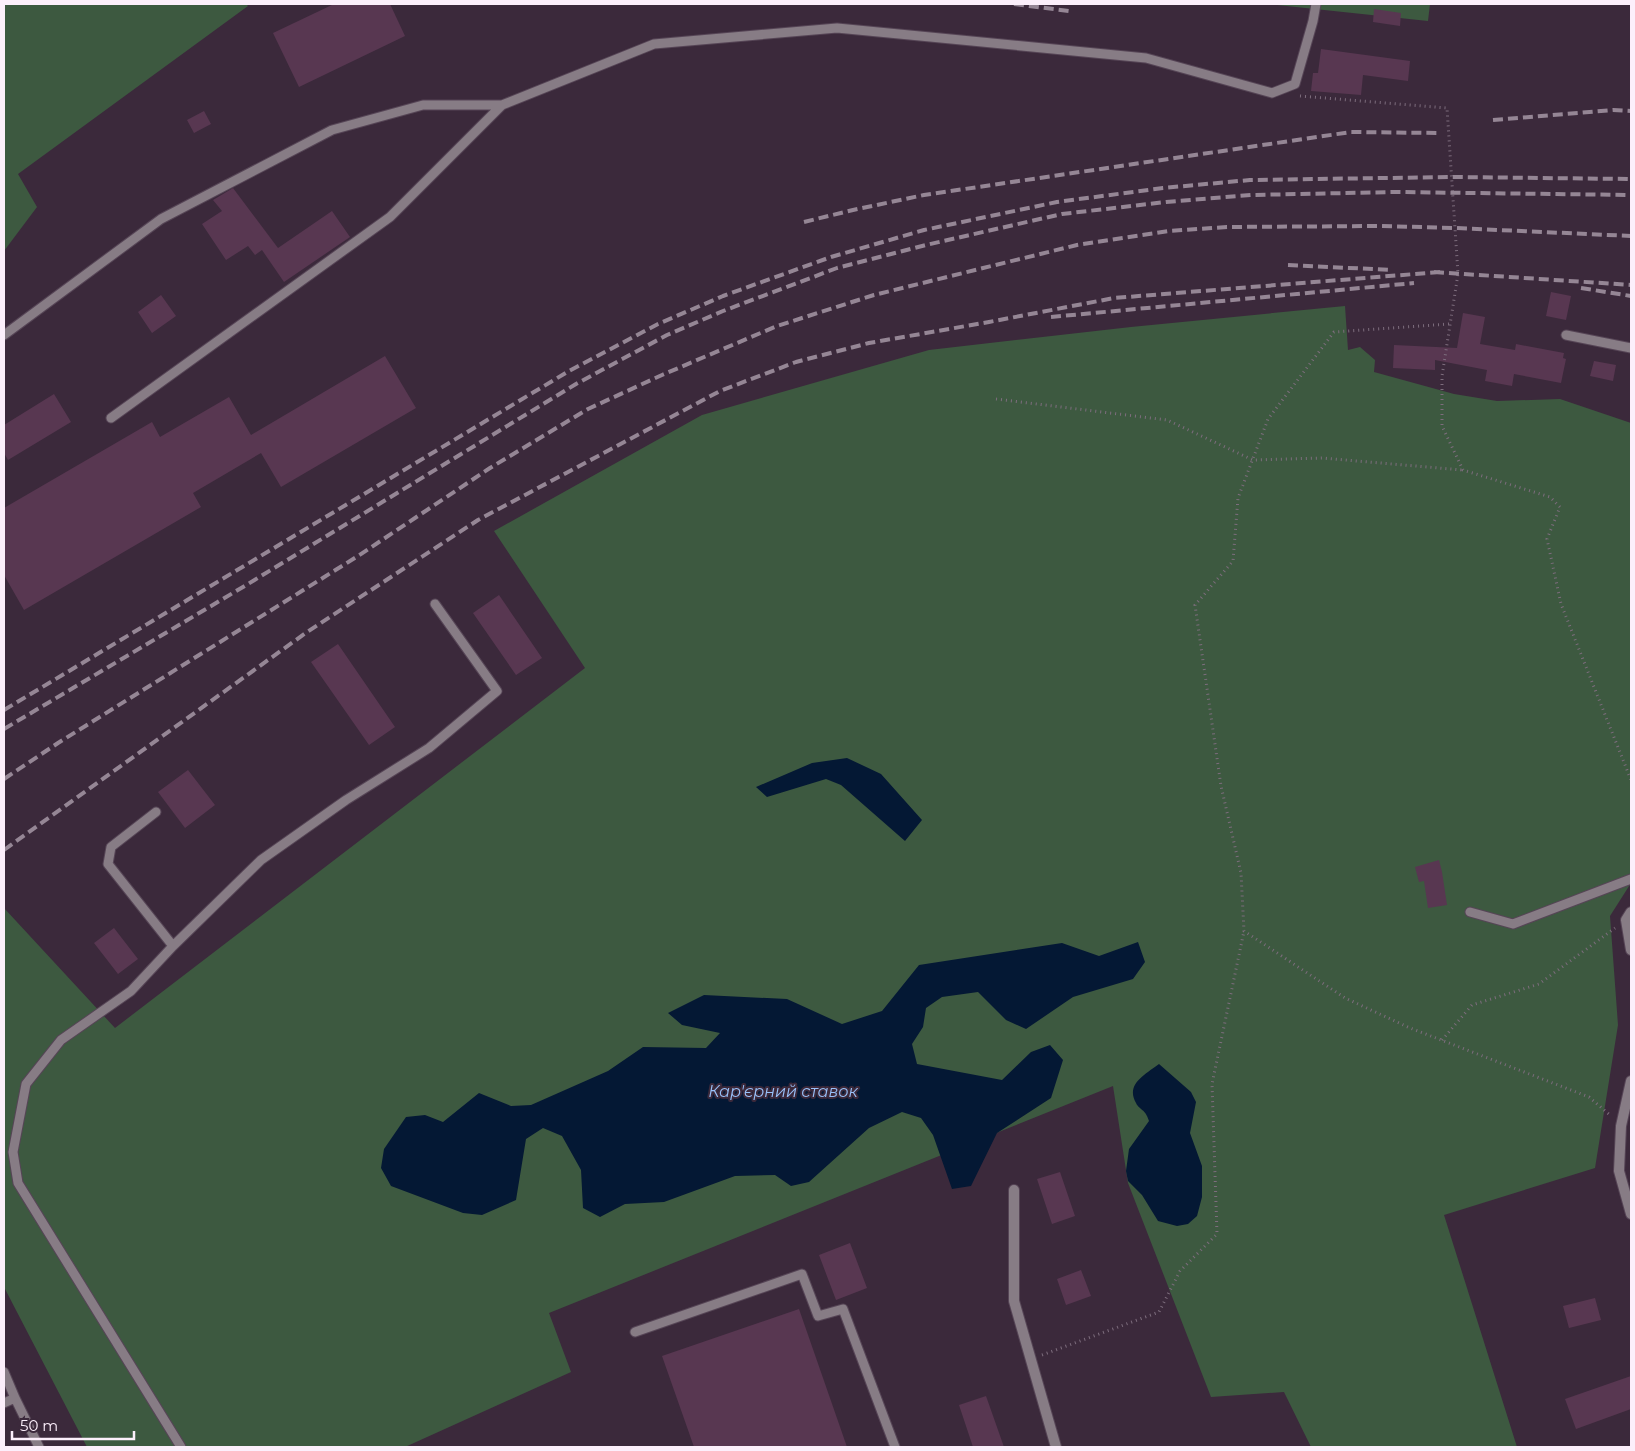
<svg xmlns="http://www.w3.org/2000/svg" width="1635" height="1451" font-family="Montserrat,sans-serif">
  <rect width="100%" height="100%" fill="#3b293b"/>
  <path fill="#3d5940" d="M 4,4 L 246,4 L 248,6 L 18,174 L 37,207 L 4,251 Z
    M 1267,4 L 1430,4 L 1428,21 Z
    M 1345,306 L 1348,350 L 1360,347 L 1375,360 L 1374,372 L 1454,394 L 1497,401 L 1560,399 L 1631,423 L 1631,883 L 1610,916 L 1618,1025 L 1595,1168 L 1444,1215 L 1517,1447 L 1311,1447 L 1284,1392 L 1211,1397 L 1128,1183 L 1113,1086 L 549,1313 L 571,1372 L 405,1447 L 87,1447 L 4,1287 L 4,908 L 115,1028 L 585,668 L 494,531 L 702,415 L 929,350 L 1131,327 Z"/>
  <path fill="#041834" d="M 847,758 L 881,774 L 922,820 L 905,841 L 841,785 L 826,779 L 767,797 L 756,787 L 812,763 Z
    M 1138,942 L 1145,962 L 1133,979 L 1073,997 L 1026,1029 L 1006,1020 L 978,992 L 942,997 L 926,1008 L 923,1027 L 912,1044 L 917,1064 L 1002,1080 L 1031,1052 L 1050,1045 L 1063,1060 L 1051,1098 L 997,1133 L 971,1186 L 952,1189 L 933,1135 L 921,1118 L 902,1112 L 869,1128 L 809,1182 L 791,1186 L 775,1175 L 735,1176 L 664,1202 L 625,1204 L 600,1217 L 583,1208 L 581,1170 L 562,1136 L 543,1128 L 526,1139 L 516,1200 L 482,1215 L 463,1213 L 391,1186 L 381,1168 L 384,1149 L 406,1117 L 425,1115 L 443,1122 L 479,1093 L 511,1106 L 531,1105 L 608,1071 L 643,1047 L 706,1048 L 720,1033 L 682,1025 L 668,1013 L 704,995 L 787,999 L 842,1024 L 882,1011 L 919,965 L 1062,943 L 1099,956 Z
    M 1159,1064 L 1191,1092 L 1196,1102 L 1190,1133 L 1202,1166 L 1202,1197 L 1197,1216 L 1188,1224 L 1177,1226 L 1158,1221 L 1142,1195 L 1128,1181 L 1126,1171 L 1129,1149 L 1149,1121 C 1145,1108 1140,1111 1136,1103 C 1125,1084 1146,1074 1159,1064 Z"/>
  <path fill="#583751" d="M 334,4 L 390,4 L 405,36 L 299,87 L 273,33 Z
    M 1374,9 L 1401,13 L 1400,26 L 1373,22 Z
    M 1321,49 L 1410,61 L 1408,81 L 1363,75 L 1361,95 L 1311,91 L 1313,73 L 1318,73 Z
    M 204,111 L 211,124 L 194,133 L 187,120 Z
    M 233,188 L 278,248 L 332,211 L 350,237 L 284,282 L 262,250 L 255,255 L 248,246 L 226,260 L 202,224 L 222,211 L 213,200 Z
    M 1551,292 L 1571,296 L 1566,320 L 1546,316 Z
    M 161,295 L 176,316 L 152,333 L 138,312 Z
    M 1463,313 L 1485,317 L 1480,344 L 1515,350 L 1516,344 L 1564,353 L 1563,358 L 1566,359 L 1561,383 L 1514,374 L 1512,386 L 1485,381 L 1487,370 L 1435,360 L 1435,370 L 1393,368 L 1394,345 L 1457,348 Z
    M 385,356 L 416,408 L 281,487 L 261,453 L 193,493 L 201,507 L 24,610 L 4,575 L 4,508 L 152,422 L 160,437 L 229,397 L 251,435 Z
    M 1594,361 L 1616,365 L 1613,381 L 1590,376 Z
    M 54,394 L 71,422 L 8,460 L 4,453 L 4,425 Z
    M 499,595 L 542,658 L 516,675 L 473,613 Z
    M 338,644 L 395,727 L 369,745 L 311,662 Z
    M 188,770 L 215,805 L 185,828 L 158,792 Z
    M 1439,860 L 1442,872 L 1447,905 L 1428,908 L 1424,881 L 1419,882 L 1415,867 Z
    M 114,928 L 138,959 L 118,974 L 94,943 Z
    M 1060,1172 L 1075,1216 L 1052,1224 L 1037,1179 Z
    M 850,1243 L 867,1288 L 836,1300 L 819,1255 Z
    M 1081,1270 L 1091,1296 L 1066,1305 L 1057,1279 Z
    M 1595,1298 L 1601,1320 L 1569,1328 L 1563,1306 Z
    M 799,1309 L 847,1447 L 694,1447 L 662,1356 Z
    M 1631,1376 L 1631,1409 L 1576,1429 L 1565,1399 Z
    M 986,1396 L 1004,1447 L 973,1447 L 959,1405 Z"/>
  <g fill="none" stroke-linecap="round" stroke-linejoin="round">
    <g stroke="#564556" stroke-width="11">
      <path id="lane" d="M 4,335 L 161,219 L 332,130 L 423,105 L 502,105 L 654,44 L 837,28 L 1146,58 L 1272,93 L 1295,84 L 1313,21 L 1316,4
        M 1566,335 L 1631,348
        M 111,418 L 390,217 L 502,105
        M 156,812 L 111,847 L 108,864 L 173,946 L 131,991 L 61,1040 L 26,1084 L 13,1152 L 18,1183 L 181,1447
        M 1470,912 L 1513,924 L 1631,879
        M 173,946 L 261,860 L 346,800 L 429,748 L 497,691 L 435,604
        M 635,1332 L 802,1274 L 818,1316 L 843,1309 L 895,1447
        M 4,1372 L 15,1398
        M 4,1403 L 15,1398 L 39,1447"/>
    </g>
    <g stroke="#564556" stroke-width="12">
      <path id="street" d="M 1631,912 L 1626,920 L 1631,950
        M 1631,1081 L 1621,1126 L 1619,1171 L 1631,1214
        M 1014,1190 L 1014,1301 L 1056,1447"/>
    </g>
    <path stroke="#7d6d7d" stroke-width="3" stroke-dasharray="1 4" stroke-linecap="butt" d="M 1300,96 L 1447,108 L 1458,274 L 1442,376 L 1442,426 L 1463,470 L 1550,497 L 1560,507 L 1547,539 L 1561,604 L 1631,780
      M 1449,324 L 1334,332 L 1268,419 L 1238,498 L 1233,561 L 1195,605 L 1221,786 L 1241,873 L 1244,931 L 1345,998 L 1410,1028 L 1589,1097 L 1611,1116
      M 996,399 L 1167,420 L 1253,460 L 1322,458 L 1462,470
      M 1442,1040 L 1472,1005 L 1539,984 L 1615,928
      M 1042,1355 L 1159,1312 L 1180,1271 L 1217,1234 L 1212,1084 L 1244,931"/>
    <use href="#lane" stroke="#877c85" stroke-width="9"/>
    <use href="#street" stroke="#877c85" stroke-width="10"/>
    <path stroke="#958695" stroke-width="4" stroke-dasharray="10 5" stroke-linecap="butt" d="M 1014,4 L 1069,11
      M 1493,120 L 1613,110 L 1631,111
      M 804,222 L 853,210 L 924,195 L 1351,132 L 1438,133
      M 1288,265 L 1392,270
      M 1434,272 L 1631,285
      M 1581,288 L 1631,296
      M 1051,317 L 1414,283
      M 4,710 L 569,371 L 658,324 L 723,296 L 831,257 L 924,230 L 1057,202 L 1163,188 L 1250,180 L 1452,177 L 1631,179
      M 4,729 L 243,587 L 576,384 L 667,335 L 723,311 L 837,268 L 926,245 L 1062,214 L 1166,202 L 1251,195 L 1396,192 L 1631,195
      M 4,779 L 58,743 L 358,556 L 490,468 L 588,409 L 662,375 L 777,326 L 874,295 L 963,273 L 1077,245 L 1169,231 L 1227,227 L 1380,226 L 1455,228 L 1631,236
      M 4,850 L 307,632 L 478,520 L 720,391 L 796,362 L 869,343 L 989,322 L 1114,298 L 1440,272"/>
  </g>
  <g text-anchor="middle" dominant-baseline="central" stroke-width="4" stroke-linejoin="round" paint-order="stroke">
    <g font-size="16" font-style="italic" fill="#99c1f9" stroke="#3b293b">
      <text x="783" y="1091">Кар'єрний ставок</text>
    </g>
  </g>
  <rect width="1635" height="1451" fill="none" stroke="#fceffb" stroke-width="10"/>
  <path d="M12 1431v8h122v-8" fill="none" stroke="#fceffb" stroke-width="2.5"/>
  <text x="20" y="1431" font-size="15" fill="#fceffb" stroke="#3b293b" stroke-width="4" paint-order="stroke">50 m</text>
</svg>
